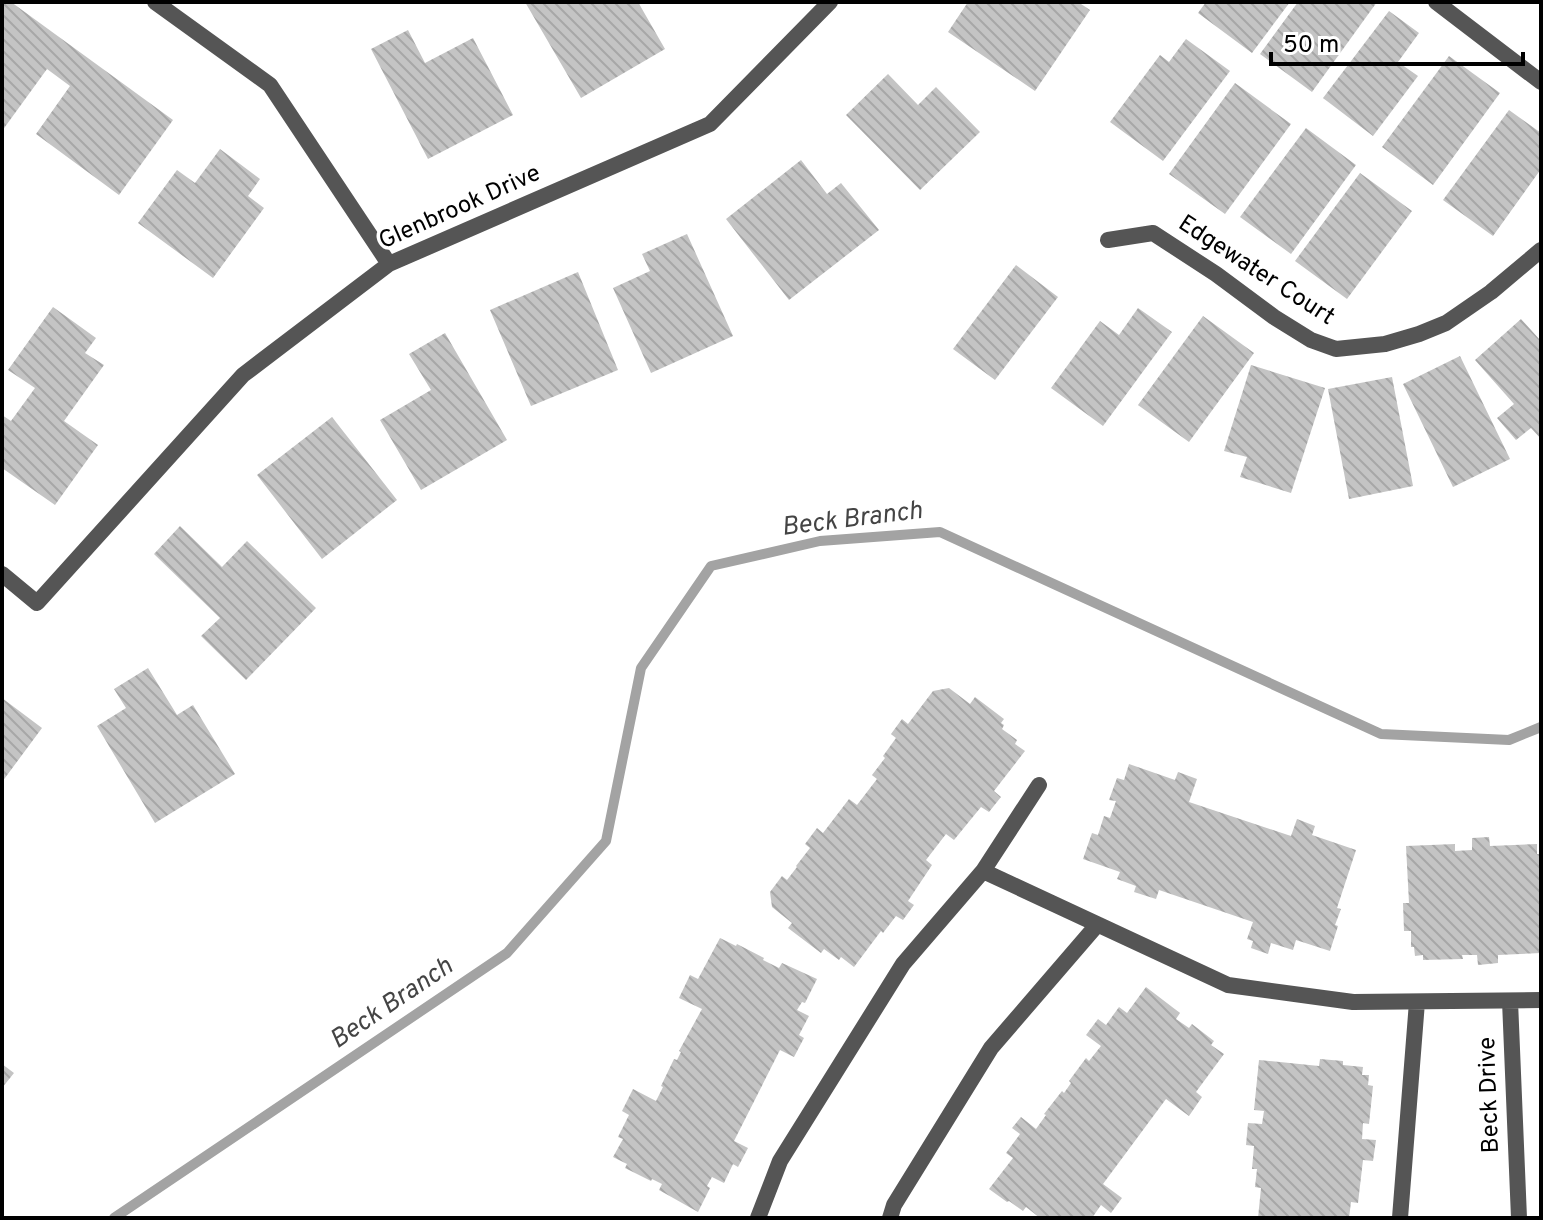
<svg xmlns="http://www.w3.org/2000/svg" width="1543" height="1220" font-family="Overpass,sans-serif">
  <defs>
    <pattern id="building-back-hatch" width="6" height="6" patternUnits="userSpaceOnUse" patternTransform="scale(2)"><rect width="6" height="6" fill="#c4c4c4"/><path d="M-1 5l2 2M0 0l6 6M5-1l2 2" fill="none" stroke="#a7a7a7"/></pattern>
  </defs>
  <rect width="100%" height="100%" fill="#fff"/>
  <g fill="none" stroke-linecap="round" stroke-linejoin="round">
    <path stroke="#a3a3a3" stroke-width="10" d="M 114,1218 L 507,953 L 606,841 L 641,668 L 711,566 L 820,541 L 940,532 L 1381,734 L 1509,740 L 1541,727"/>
  </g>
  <path fill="url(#building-back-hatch)" d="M 2,2 L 11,2 L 173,120 L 119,195 L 36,134 L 70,86 L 47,69 L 2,131 Z
    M 525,2 L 638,2 L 665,49 L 581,98 Z
    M 968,2 L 1078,2 L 1090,10 L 1035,91 L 948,32 Z
    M 1206,2 L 1290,2 L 1252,53 L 1198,13 Z
    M 1298,2 L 1377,2 L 1312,92 L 1260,54 Z
    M 1389,11 L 1419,33 L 1398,62 L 1418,76 L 1373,136 L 1323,98 Z
    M 408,30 L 425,63 L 473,38 L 513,115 L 428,159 L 371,49 Z
    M 1186,39 L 1230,71 L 1163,161 L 1110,122 L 1160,55 L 1169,62 Z
    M 1449,56 L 1500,93 L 1433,185 L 1382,147 Z
    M 888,74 L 918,105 L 936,87 L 980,132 L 920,190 L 846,115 Z
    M 1235,83 L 1291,124 L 1225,214 L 1169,174 Z
    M 1509,110 L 1541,133 L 1541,169 L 1493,236 L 1443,200 Z
    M 1306,128 L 1356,165 L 1291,254 L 1240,217 Z
    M 220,149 L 260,179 L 248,196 L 264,208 L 213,278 L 138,223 L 177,170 L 195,183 Z
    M 801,160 L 827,194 L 841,183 L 879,230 L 789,300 L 726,219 Z
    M 1360,173 L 1412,211 L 1347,299 L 1295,261 Z
    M 687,234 L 733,336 L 651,373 L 613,288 L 650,271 L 642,254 Z
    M 1016,265 L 1058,297 L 995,380 L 953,349 Z
    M 578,272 L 618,370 L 531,406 L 490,310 Z
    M 53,307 L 96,338 L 85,353 L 104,365 L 64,421 L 98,445 L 55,505 L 2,468 L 2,415 L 11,421 L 35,388 L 8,370 Z
    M 1138,308 L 1172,332 L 1103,426 L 1051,388 L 1100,321 L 1119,335 Z
    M 1203,316 L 1254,353 L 1189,442 L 1138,405 Z
    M 1521,319 L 1541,341 L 1541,439 L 1531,428 L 1516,440 L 1497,418 L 1514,404 L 1475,360 Z
    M 445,333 L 507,440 L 421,490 L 380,420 L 431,390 L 409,354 Z
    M 1460,356 L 1510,459 L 1453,487 L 1403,384 Z
    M 1251,365 L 1325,388 L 1291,493 L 1240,477 L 1247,457 L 1224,451 Z
    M 1392,377 L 1413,486 L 1349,499 L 1328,389 Z
    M 332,417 L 397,500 L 322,559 L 257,475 Z
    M 180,526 L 222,567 L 247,541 L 316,608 L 246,680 L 201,636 L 220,618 L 154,554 Z
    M 148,668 L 177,715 L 193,705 L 235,774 L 155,823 L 97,726 L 126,708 L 114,689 Z
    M 949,688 L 970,704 L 975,697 L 1004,719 L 1001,723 L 1004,725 L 1002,729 L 1017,740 L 1015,744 L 1025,751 L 994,791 L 1001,797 L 989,812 L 981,807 L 954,840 L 946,834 L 926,860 L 932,865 L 908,901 L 914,905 L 903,920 L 896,916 L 883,933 L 881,931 L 854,967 L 841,957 L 839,960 L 824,949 L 821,953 L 788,928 L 792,923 L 772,907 L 770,892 L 782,876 L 787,880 L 797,867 L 796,866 L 810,848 L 805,844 L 817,828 L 823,833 L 849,799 L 857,805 L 877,779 L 872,775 L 885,758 L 883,756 L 896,738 L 891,734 L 902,719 L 908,724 L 933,691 Z
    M 2,698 L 42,728 L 2,782 Z
    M 1129,764 L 1175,780 L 1178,772 L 1197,779 L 1189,802 L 1291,836 L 1297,819 L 1315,826 L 1312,835 L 1356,850 L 1337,908 L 1341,909 L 1335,925 L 1338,926 L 1330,951 L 1296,940 L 1293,950 L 1271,943 L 1268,954 L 1251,948 L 1253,941 L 1247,939 L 1253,922 L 1159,890 L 1156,899 L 1134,892 L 1136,886 L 1117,879 L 1120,872 L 1083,859 L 1092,833 L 1098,835 L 1104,816 L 1110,818 L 1116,801 L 1109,800 L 1117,778 L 1124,780 Z
    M 1489,837 L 1490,846 L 1537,844 L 1537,854 L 1541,854 L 1541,953 L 1498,955 L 1498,963 L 1478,965 L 1477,955 L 1462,955 L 1463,959 L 1423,960 L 1423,955 L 1415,956 L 1414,947 L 1411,947 L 1411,931 L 1404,931 L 1403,903 L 1409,903 L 1406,846 L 1455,844 L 1455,851 L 1472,850 L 1472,838 Z
    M 720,938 L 736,946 L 737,944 L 764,958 L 763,960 L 779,968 L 782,963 L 817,979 L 805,1003 L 802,1002 L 797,1010 L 809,1016 L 799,1035 L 804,1038 L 794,1057 L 780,1050 L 734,1141 L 748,1148 L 738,1167 L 733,1164 L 724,1183 L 712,1177 L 707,1186 L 710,1188 L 698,1212 L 659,1190 L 662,1184 L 652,1179 L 651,1181 L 625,1168 L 627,1164 L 613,1157 L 623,1139 L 618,1137 L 629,1115 L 622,1111 L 633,1089 L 656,1101 L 663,1087 L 661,1086 L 674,1059 L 677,1060 L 681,1052 L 679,1051 L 702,1009 L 679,998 L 690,975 L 698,979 Z
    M 1146,987 L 1180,1013 L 1176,1019 L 1189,1028 L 1192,1024 L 1214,1041 L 1211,1045 L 1224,1054 L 1196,1092 L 1202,1097 L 1189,1116 L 1166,1099 L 1103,1184 L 1122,1198 L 1111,1213 L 1101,1205 L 1092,1218 L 1040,1218 L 1026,1207 L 1023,1211 L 1009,1201 L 1007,1202 L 989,1189 L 1013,1158 L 1006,1153 L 1020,1134 L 1012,1128 L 1021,1117 L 1036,1129 L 1046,1115 L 1044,1114 L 1062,1091 L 1064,1093 L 1071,1083 L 1069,1081 L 1086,1058 L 1089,1061 L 1101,1046 L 1086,1035 L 1098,1019 L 1106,1025 L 1119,1007 L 1127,1013 Z
    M 1320,1059 L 1343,1061 L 1343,1065 L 1363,1067 L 1362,1075 L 1369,1075 L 1368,1085 L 1373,1086 L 1369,1124 L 1363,1123 L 1362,1139 L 1376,1140 L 1373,1161 L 1363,1160 L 1358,1203 L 1351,1202 L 1349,1218 L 1258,1218 L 1261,1188 L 1255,1187 L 1257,1169 L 1252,1169 L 1254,1146 L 1246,1145 L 1248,1123 L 1262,1124 L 1264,1111 L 1254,1110 L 1259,1060 L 1319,1066 Z
    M 2,1064 L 14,1073 L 2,1088 Z"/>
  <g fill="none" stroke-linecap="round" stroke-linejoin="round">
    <path stroke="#555" stroke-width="16" d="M 983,871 L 1228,985 L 1353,1002 L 1541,1000
      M 1510,1001 L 1519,1218
      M 758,1218 L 780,1161 L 903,964 L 983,871 L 1039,785
      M 890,1218 L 894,1205 L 991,1048 L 1097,925
      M 1400,1218 L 1417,1002"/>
    <path stroke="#555" stroke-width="16" d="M 155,2 L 270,85 L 389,264
      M 1436,2 L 1541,82
      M 1108,240 L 1153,233 L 1216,274 L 1274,317 L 1311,340 L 1336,349 L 1385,344 L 1419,334 L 1446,323 L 1491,292 L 1541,250
      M 2,574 L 37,603 L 243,375 L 389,264 L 710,124 L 830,2"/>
  </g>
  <g text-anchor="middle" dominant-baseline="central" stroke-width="7" stroke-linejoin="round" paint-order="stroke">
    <g font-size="24" fill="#000" stroke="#fff">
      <text transform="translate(460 208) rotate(-24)">Glenbrook Drive</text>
      <text transform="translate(1256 271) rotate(33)">Edgewater Court</text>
      <text transform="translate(1490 1095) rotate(-92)">Beck Drive</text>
    </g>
    <g font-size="26" font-style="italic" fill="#444" stroke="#fff">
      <text transform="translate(852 520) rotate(-7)">Beck Branch</text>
      <text transform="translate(392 1004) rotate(-34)">Beck Branch</text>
    </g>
  </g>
  <rect width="1543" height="1220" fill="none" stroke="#000000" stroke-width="8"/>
  <path d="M1271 52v12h252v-12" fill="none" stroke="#000000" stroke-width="4"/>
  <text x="1283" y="52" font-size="24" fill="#000000" stroke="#ffffff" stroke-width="6" paint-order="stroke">50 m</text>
</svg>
